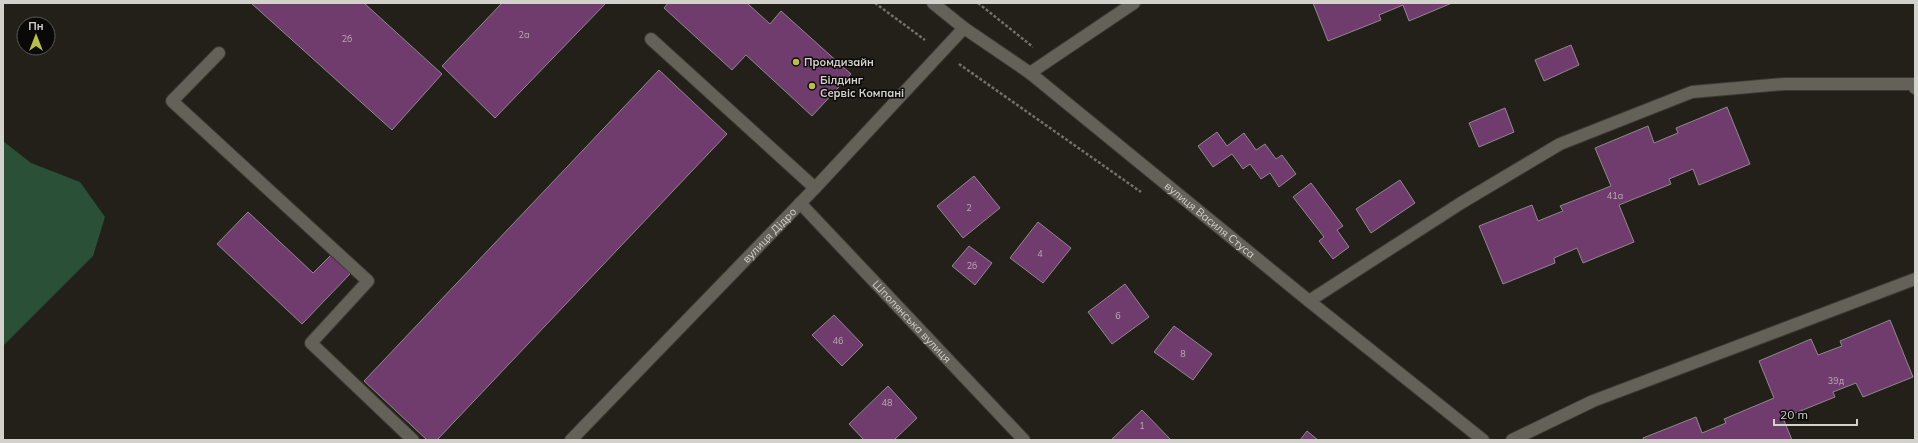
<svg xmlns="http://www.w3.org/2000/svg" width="1918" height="443" font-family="Mulish,sans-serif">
  <rect width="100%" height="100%" fill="#222018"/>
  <path fill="#2a5037" d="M 3,141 L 31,163 L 80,182 L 105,217 L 93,256 L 3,346 Z"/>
  <path fill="#703c6d" stroke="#90888f" d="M 251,3 L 364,3 L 442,74 L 392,130 Z
    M 502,3 L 606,3 L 495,118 L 442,66 Z
    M 668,3 L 747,3 L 770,24 L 781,11 L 851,74 L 812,116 L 746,55 L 732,70 L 664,8 Z
    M 1313,3 L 1452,3 L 1409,21 L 1403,5 L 1379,15 L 1381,20 L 1328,41 Z
    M 1571,45 L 1579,65 L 1544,81 L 1535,60 Z
    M 659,70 L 727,134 L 437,440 L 427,440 L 364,381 Z
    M 1727,107 L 1750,164 L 1699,185 L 1693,169 L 1669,179 L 1671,184 L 1619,205 L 1634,242 L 1583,263 L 1577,248 L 1554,258 L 1555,263 L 1503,284 L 1479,226 L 1532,205 L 1538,221 L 1563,211 L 1560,206 L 1611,186 L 1595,148 L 1648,126 L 1654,143 L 1678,133 L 1676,128 Z
    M 1505,108 L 1514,132 L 1479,147 L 1469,123 Z
    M 1217,132 L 1227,146 L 1244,133 L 1256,150 L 1265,144 L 1276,159 L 1282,155 L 1296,174 L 1279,187 L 1270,173 L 1261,179 L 1250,164 L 1243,169 L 1232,154 L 1213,167 L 1198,146 Z
    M 974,176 L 1000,208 L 963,238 L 937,206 Z
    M 1400,180 L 1415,203 L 1371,233 L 1356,209 Z
    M 1311,183 L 1343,226 L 1337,230 L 1349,247 L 1333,259 L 1319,241 L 1324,237 L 1293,197 Z
    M 248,212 L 313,273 L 331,255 L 350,274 L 302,324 L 217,244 Z
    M 1038,222 L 1071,248 L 1043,283 L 1010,258 Z
    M 969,246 L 992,263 L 975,285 L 952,266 Z
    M 1125,284 L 1149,317 L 1112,344 L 1088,312 Z
    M 834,315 L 863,345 L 842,366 L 812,335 Z
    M 1890,320 L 1913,377 L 1863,397 L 1856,383 L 1833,392 L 1835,397 L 1783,418 L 1792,440 L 1644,440 L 1643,438 L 1696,417 L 1702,433 L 1726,423 L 1724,419 L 1774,398 L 1759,361 L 1811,339 L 1818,355 L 1842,346 L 1840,341 Z
    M 1174,326 L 1212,354 L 1193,380 L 1154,352 Z
    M 888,386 L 917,418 L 894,440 L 864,440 L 849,424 Z
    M 1142,410 L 1171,440 L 1111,440 Z
    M 1307,431 L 1318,440 L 1300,440 Z"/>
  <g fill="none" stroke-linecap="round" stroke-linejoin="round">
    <g stroke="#3c3934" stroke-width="14">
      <path id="lane" d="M 651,39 L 815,188
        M 219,53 L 172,101 L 368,281 L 311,343 L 413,440
        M 1030,73 L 1134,3
        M 1309,301 L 1461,203 L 1560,144 L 1692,92 L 1784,84 L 1914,84 L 1915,88
        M 1512,440 L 1593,401 L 1915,279"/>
    </g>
    <g stroke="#3c3934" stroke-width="14">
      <g id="street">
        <path id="s1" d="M 800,203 L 1024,440"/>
        <path id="s2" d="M 571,440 L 815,188 L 964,28"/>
      </g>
    </g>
    <g stroke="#3c3934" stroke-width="14">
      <g id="secondary">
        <path id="s3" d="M 933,3 L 964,28 L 1030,73 L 1309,301 L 1483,440"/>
      </g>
    </g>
    <path stroke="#72706a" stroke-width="2.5" stroke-dasharray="3 2" stroke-linecap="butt" d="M 875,3 L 925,40
      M 978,3 L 1033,47
      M 959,64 L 1141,192"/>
    <use href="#lane" stroke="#646158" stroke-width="12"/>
    <use href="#street" stroke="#646158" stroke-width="12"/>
    <use href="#secondary" stroke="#646158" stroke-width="12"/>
  </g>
  <g fill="#b9c046" stroke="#0b0907" stroke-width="1.5">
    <circle cx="796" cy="62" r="4"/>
    <circle cx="812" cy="86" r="4"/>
  </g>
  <g text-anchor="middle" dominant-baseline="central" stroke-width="3" stroke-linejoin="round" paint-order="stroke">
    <g font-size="9" fill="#baacb4">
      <text x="524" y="34">2а</text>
      <text x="347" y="38">2б</text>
      <text x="1615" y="195">41а</text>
      <text x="969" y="207">2</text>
      <text x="1040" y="253">4</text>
      <text x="972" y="265">2б</text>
      <text x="1118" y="315">6</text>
      <text x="838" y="340">46</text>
      <text x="1183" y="353">8</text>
      <text x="1836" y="380">39д</text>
      <text x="887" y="402">48</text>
      <text x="1142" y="425">1</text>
    </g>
    <g font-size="11" font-weight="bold" fill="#d3d1cc" stroke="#0b0907" text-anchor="start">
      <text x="804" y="62">Промдизайн</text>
      <text x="820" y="80">Білдинг<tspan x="820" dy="13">Сервіс Компані</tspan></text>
    </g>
    <g font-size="11" fill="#d3d1cc" stroke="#0b0907">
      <text stroke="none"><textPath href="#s3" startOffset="352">вулиця Василя Стуса</textPath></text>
      <text stroke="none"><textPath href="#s2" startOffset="285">вулиця Дідро</textPath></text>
      <text stroke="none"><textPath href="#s1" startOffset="163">Шполянська вулиця</textPath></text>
    </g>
  </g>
  <rect width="1918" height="443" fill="none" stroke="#d3d1cc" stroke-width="8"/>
  <g transform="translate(36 36)"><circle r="19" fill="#0b0907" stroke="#5b5956"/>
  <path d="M0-3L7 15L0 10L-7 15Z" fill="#b9c046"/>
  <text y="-6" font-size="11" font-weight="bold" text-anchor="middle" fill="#d3d1cc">Пн</text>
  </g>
  <path d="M1774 419v6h83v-6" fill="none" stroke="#d3d1cc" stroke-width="2"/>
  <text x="1780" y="419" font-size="12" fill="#d3d1cc" stroke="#0b0907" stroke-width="3" paint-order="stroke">20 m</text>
</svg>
